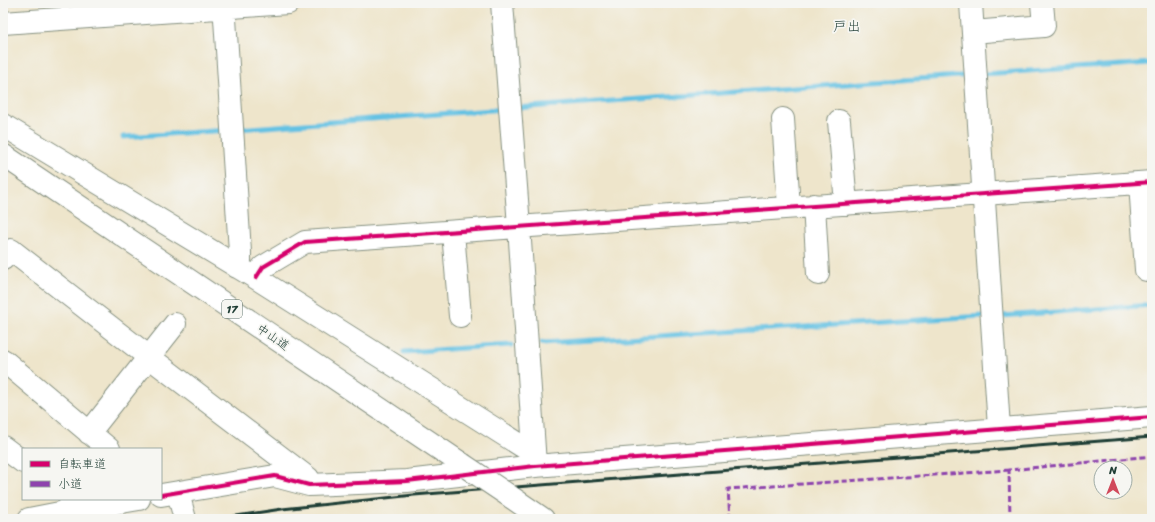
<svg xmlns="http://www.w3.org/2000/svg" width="1155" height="522" font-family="Sriracha,'Klee One',sans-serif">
  <rect width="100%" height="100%" fill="#f6f6f2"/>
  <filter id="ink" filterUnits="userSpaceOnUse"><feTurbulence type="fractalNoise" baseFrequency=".025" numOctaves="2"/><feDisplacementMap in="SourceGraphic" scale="8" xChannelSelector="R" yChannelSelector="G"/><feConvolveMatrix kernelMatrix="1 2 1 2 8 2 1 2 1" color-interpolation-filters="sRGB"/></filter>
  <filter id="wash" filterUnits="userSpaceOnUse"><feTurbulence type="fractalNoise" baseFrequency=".012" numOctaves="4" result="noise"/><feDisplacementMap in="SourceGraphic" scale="16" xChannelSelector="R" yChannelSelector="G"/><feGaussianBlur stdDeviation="0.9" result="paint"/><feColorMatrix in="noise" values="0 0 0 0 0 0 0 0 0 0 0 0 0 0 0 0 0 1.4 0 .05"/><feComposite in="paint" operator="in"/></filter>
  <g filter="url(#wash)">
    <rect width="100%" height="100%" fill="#eee5cb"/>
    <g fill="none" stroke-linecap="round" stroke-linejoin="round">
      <path stroke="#65c2e3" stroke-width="5" d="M 982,74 L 1152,63
        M 515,108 L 972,75
        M 238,129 L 505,109
        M 123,137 L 228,130
        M 1002,316 L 1152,305
        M 542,343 L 983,316
        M 404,352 L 511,345"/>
    </g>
  </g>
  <g filter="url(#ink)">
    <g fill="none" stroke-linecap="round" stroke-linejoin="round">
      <g stroke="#869180" stroke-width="24">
        <path id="minor" d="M 224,3 L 240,252 L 240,261 L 237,267
          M 502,3 L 519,226 L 535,464
          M 971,3 L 999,428
          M 3,23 L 288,3
          M 973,32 L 1044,26 L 1042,3
          M 783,119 L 789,207
          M 839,121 L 846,204
          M 3,125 L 256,278 L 533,453
          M 1140,183 L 1146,270
          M 814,205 L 818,274
          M 453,232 L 460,316
          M 3,259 L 11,250 L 149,357 L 308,478 L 309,485
          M 256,278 L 263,267 L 305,242 L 1152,182
          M 3,360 L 109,449
          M 89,433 L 175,324
          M 3,447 L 23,462
          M 178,493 L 185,519
          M 161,495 L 275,476 L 309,485 L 407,481 L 535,466 L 1152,417
          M 70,499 L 75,510 L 139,499
          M 29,519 L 75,510"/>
      </g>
      <g stroke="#869180" stroke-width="24">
        <path id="highway" d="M 3,155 L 462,464
          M 511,497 L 543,519"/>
      </g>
      <use href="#minor" stroke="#fff" stroke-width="22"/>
      <use href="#highway" stroke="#fff" stroke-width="22"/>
      <path stroke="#1f3d34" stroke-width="3" d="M 216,519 L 282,509 L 414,495 L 1152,437"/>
      <g stroke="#869180" stroke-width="24" stroke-linecap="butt">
        <path id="highway-bridge" d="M 462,464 L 511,497"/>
      </g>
      <use href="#highway-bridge" stroke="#fff" stroke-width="22"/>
      <path stroke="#8e44ad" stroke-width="3" stroke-dasharray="6 3" stroke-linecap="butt" d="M 730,519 L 728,489 L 1009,470
        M 1010,519 L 1009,470 L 1152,456"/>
      <g stroke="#f6f6f2" stroke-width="6">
        <path id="cycleway" d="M 256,278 L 263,267 L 305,242 L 1152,182
          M 161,495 L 275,476 L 309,485 L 407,481 L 535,466 L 1152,417"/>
      </g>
      <use href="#cycleway" stroke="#d6006c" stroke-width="4"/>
    </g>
  </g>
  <g text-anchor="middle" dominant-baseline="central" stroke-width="3.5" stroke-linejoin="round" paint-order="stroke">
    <rect fill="#f6f6f2" stroke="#60746d" stroke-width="1" x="222" y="300" width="20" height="18" rx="3"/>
    <g font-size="11" font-weight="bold" fill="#1f3d34">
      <text x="232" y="309">17</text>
    </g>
    <g font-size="12" fill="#1f3d34" stroke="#f6f6f2">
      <text transform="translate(273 337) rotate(34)">中山道</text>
    </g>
    <g font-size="14" fill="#1f3d34" stroke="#f6f6f2">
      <text x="847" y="26">戸出</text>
    </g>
  </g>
  <rect width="1155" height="522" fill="none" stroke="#f6f6f2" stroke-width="16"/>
  <rect x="22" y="448" width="140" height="52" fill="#f6f6f2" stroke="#a0aca6"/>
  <rect x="30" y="461" width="20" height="6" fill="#d6006c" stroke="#a0aca6"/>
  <text x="58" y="468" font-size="12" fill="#1f3d34">自転車道</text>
  <rect x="30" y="481" width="20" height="6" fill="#8e44ad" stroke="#a0aca6"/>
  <text x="58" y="488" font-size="12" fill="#1f3d34">小道</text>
  <g transform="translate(1113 480)"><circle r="19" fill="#f6f6f2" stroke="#a0aca6"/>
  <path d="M0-3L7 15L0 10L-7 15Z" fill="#d1495b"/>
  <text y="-6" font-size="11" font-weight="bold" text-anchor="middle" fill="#1f3d34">N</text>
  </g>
</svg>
